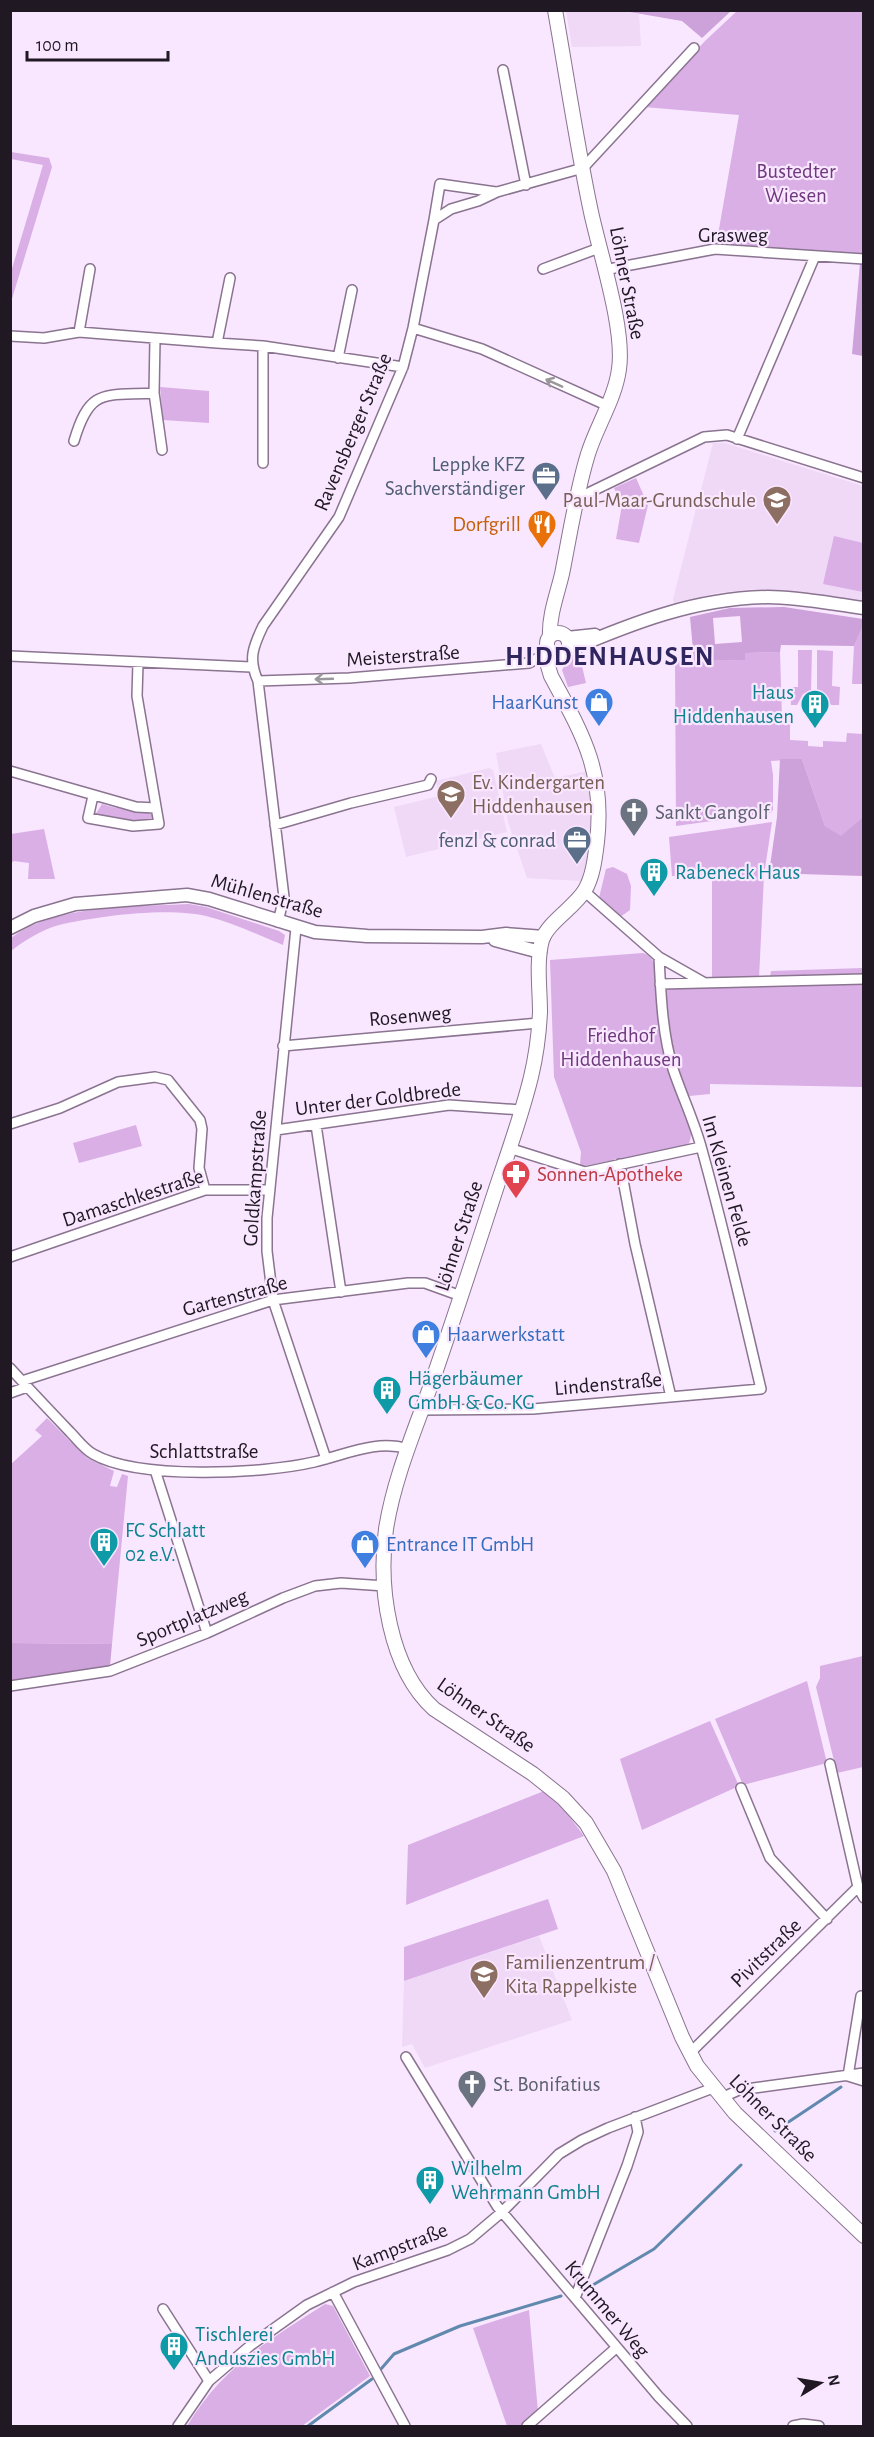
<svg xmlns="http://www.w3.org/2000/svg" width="874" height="2437" font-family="'Alegreya Sans',sans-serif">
  <rect width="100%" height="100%" fill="#f9e6ff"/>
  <path fill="#f0d9f7" d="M 566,11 L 624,11 L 639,14 L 641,46 L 572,47 Z
    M 713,443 L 725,443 L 863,486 L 863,601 L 788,591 L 753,589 L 717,593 L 674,603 L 673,599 Z
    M 541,744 L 555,778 L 588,771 L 591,816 L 587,859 L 581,881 L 527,878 L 508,822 L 496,753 Z
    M 489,768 L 493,770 L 507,832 L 406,857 L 394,807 L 439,796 L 436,781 Z
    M 539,1936 L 572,2020 L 425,2068 L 412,2044 L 402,2047 L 404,1981 Z"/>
  <path fill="#d9afe6" d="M 737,11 L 863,11 L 863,255 L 716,246 L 739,115 L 644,107 L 705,41 Z
    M 11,152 L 49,158 L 52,167 L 11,302 L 11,272 L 43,165 L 11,159 Z
    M 160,387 L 209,391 L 209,423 L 163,420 Z
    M 636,478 L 648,505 L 639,543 L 616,539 L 622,505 L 614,488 Z
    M 834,536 L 863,543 L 863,592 L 823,584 Z
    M 863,626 L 863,684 L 852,684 L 854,646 Z
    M 798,650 L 812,650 L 811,691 L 803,694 L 797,705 L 791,705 L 790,687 L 798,687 Z
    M 817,650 L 833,651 L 832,686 L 840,687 L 839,705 L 831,705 L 827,696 L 817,691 Z
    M 780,652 L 782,720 L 790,722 L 790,740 L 808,741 L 808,746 L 823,747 L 823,741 L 846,742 L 847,733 L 863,734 L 863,817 L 841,837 L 825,826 L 802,759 L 771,761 L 773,775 L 773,810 L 770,813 L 676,826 L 675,661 L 744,660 L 744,653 Z
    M 579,654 L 586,683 L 568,687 L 562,670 L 568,660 Z
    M 102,804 C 119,810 136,809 152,814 L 153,819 L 139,822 L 100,818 L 95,815 Z
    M 772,822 L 764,875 L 759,978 L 712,978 L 712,875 L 672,876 L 669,837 Z
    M 44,829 L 55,879 L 28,879 L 29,863 L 14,861 L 11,863 L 11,834 Z
    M 613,867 L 627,874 L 631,886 L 630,910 L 620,917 L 599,898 L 606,869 Z
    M 189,904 L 206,907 L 279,931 L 285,935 L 283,945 C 258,935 232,922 206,916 C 167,907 98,916 59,925 C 44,929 23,941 11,951 L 11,938 C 55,904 135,907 189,904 Z
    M 643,953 C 658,958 656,974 657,988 L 863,984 L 863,1087 L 710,1084 L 710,1094 L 689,1096 L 691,1104 L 683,1105 C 688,1119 695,1132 688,1145 L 584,1166 L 580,1165 L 581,1152 L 554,1077 L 550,960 Z
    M 863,968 L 863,974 L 770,978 L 771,971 Z
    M 136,1125 L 142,1146 L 79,1163 L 73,1143 Z
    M 47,1418 L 87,1458 L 114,1471 L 110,1486 L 117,1487 L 122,1474 L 128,1476 L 112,1644 L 11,1643 L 11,1464 L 42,1436 L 35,1430 Z
    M 863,1656 L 863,1767 L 837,1773 L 816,1687 L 820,1678 L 820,1666 Z
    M 807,1681 L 827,1763 L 743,1785 L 715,1719 Z
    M 710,1721 L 739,1786 L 642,1830 L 620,1759 Z
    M 544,1791 L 566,1812 L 584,1836 L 406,1905 L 408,1845 Z
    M 548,1899 L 558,1929 L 404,1981 L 404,1947 Z
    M 325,2304 L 333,2306 L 370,2376 L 302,2426 L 187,2426 C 223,2366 268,2341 325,2304 Z
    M 529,2310 L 538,2412 L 521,2426 L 507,2426 L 473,2328 Z"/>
  <path fill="#cda1da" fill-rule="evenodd" d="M 624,11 L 731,11 L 702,38 L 682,21 Z
    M 860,263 L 863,263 L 863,356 L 852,354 Z
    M 784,607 L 863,619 L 863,626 L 854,646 L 781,645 L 780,652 L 745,653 L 745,660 L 694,661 L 690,617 L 730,608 ZM 740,616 L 742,642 L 715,644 L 713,618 Z
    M 780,759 L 802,759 L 825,826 L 841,836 L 863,817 L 863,876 L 769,873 L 777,817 Z
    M 10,1643 L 112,1644 L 110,1666 L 11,1681 Z"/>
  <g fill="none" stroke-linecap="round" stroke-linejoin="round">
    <path stroke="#6089ad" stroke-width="3" d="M 775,2131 L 841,2087
      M 586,2289 L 654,2249 L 741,2165
      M 381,2369 L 394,2354 L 460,2326 L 561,2296
      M 308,2426 L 372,2379"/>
    <g stroke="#8a7490" stroke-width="12">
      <path id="minor" d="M 503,70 L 526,185
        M 434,220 L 440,184 L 496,192
        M 543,269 L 599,248
        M 604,270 L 715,249 L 864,259
        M 413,328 L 482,349 L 608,406
        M 79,332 L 90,269
        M 10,336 L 44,338 L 79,332 L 217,343 L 263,346 L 403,367
        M 155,339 L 154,393 L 162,450
        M 217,343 L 230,278
        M 338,358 L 352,290
        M 737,439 L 815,256
        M 74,441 C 90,387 104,396 154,393
        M 263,463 L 263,346
        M 578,498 L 704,437 L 727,435 L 864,478
        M 10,656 L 251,667
        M 258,681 L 349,678 L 529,663 L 547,653
        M 10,771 L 136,807 L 155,808
        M 93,796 L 88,818 L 133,826 L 159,824 L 137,696 L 138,663
        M 275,825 L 351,803 L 428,785 L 431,779
        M 584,891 L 659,957 L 703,982
        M 278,922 L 284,897 L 258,681 C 248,659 253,647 263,626 L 339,517 L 403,367 L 413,328 L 434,220 L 451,209 L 478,201 L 497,192 L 583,168 L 694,48
        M 296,928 L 267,1218 L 267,1251 L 273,1300 L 326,1459
        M 660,984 L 864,979
        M 283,1046 L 539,1023
        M 10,1124 L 60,1108 L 118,1082 L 155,1077 L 168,1080 L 200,1120 L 202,1129 L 199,1168 L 205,1190
        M 316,1125 L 341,1292
        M 276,1130 L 449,1105 L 521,1110
        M 509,1148 L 585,1172 L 701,1147
        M 620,1164 L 635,1244 L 671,1397
        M 10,1257 L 205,1190 L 270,1190
        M 10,1368 C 30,1390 50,1411 70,1432 C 77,1439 84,1449 93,1454 C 138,1480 263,1474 314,1462 C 345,1455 376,1439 408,1449
        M 22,1381 L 273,1300 L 408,1283 L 425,1283 L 461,1296
        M 10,1393 L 27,1387
        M 421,1410 L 533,1409 L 761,1389 C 742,1309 724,1229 702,1150 C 695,1123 682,1096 673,1069 C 662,1032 661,995 659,957
        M 155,1470 L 207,1633
        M 10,1686 L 110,1671 L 207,1633 L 283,1598 L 315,1586 L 341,1583 L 385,1586
        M 830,1764 L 858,1887 L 864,1898
        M 741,1788 L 770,1858 L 827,1919
        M 861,1996 L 848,2076 L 864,2081
        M 690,2053 L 858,1887
        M 406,2057 L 497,2206 L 659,2397 L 687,2426
        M 721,2098 L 739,2090 L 864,2073
        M 333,2292 L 405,2426
        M 575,2298 L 627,2166 L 638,2132 L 635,2117
        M 163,2309 L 209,2381
        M 178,2426 L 209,2381 L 251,2345 L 307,2305 L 354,2282 L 448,2250 L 470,2239 L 502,2212 L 559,2154 L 582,2140 L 608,2128 L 713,2088
        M 527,2426 L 616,2348
        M 793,2426 L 803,2424 L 819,2426"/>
    </g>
    <g stroke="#8a7490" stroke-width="15">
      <path id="tertiary" d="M 567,638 L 595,635
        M 567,651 C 632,623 696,598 768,597 C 800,597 832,604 864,608
        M 10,928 L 34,916 L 75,904 L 187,895 L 209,899 L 315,932 L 367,936 L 482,937 L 506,934 L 544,937
        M 495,940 L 540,952"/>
    </g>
    <g stroke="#8a7490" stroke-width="16">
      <path id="secondary" d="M547 644a11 11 0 1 1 22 0a11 11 0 1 1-22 0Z
        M 550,636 C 549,615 557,595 562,574 C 570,534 576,493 588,454 C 597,425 615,399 619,369 C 625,329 600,254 591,212 C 577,146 567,78 555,10
        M 548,649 L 548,666 L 551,676 C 583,735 605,772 597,842 C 595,858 593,876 585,890 C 575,907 548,922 542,940 C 536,962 540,989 540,1012 C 539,1034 536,1056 531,1077 C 521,1118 506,1158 493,1198 C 473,1260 453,1321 432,1382 C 415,1430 394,1478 386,1529 C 378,1587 389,1668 434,1709 L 533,1774 L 563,1798 L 586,1823 L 614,1871 L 682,2037 L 697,2066 L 735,2113 L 864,2236"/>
    </g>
    <use href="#minor" stroke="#fff" stroke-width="9"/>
    <use href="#tertiary" stroke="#fff" stroke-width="12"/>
    <use href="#secondary" stroke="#fff" stroke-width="14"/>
  </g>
  <defs><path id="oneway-shaft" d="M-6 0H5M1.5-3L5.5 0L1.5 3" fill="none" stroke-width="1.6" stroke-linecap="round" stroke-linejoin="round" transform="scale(1.5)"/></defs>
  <g stroke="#9b979c">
    <use href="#oneway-shaft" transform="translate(554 383) rotate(-156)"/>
    <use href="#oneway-shaft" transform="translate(324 679) rotate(178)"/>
  </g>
  <defs>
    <g id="office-pin" transform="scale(1.5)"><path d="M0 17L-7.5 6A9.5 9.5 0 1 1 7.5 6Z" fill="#5c6f8a" stroke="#f9e6ff"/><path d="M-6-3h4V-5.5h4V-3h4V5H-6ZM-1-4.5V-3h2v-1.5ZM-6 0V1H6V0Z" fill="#fff"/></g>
    <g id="school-pin" transform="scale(1.5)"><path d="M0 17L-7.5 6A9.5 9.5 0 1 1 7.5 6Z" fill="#8d6e63" stroke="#f9e6ff"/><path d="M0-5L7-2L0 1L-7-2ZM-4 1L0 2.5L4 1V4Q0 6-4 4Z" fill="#fff"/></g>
    <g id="restaurant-pin" transform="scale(1.5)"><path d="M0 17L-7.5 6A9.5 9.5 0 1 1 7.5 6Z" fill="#e8710a" stroke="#f9e6ff"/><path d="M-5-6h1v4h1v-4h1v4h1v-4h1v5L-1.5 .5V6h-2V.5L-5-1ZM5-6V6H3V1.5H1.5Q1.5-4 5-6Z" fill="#fff"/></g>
    <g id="shop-pin" transform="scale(1.5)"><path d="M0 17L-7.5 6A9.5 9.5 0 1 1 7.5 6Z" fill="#3f7fe0" stroke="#f9e6ff"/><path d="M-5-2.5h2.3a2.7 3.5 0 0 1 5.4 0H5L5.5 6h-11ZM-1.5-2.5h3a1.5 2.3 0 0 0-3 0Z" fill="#fff"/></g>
    <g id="building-pin" transform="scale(1.5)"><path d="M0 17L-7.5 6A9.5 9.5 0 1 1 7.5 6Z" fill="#0f9aa8" stroke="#f9e6ff"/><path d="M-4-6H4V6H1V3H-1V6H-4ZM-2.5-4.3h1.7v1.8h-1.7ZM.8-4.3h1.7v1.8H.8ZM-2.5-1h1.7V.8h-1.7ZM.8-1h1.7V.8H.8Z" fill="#fff"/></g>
    <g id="church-pin" transform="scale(1.5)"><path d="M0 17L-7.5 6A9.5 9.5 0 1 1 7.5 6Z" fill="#6b7280" stroke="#f9e6ff"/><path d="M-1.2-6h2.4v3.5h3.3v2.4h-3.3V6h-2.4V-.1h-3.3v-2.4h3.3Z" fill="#fff"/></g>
    <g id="pharmacy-pin" transform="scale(1.5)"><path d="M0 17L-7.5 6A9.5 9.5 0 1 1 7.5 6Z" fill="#e0444e" stroke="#f9e6ff"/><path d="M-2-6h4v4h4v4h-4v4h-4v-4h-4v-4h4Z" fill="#fff"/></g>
  </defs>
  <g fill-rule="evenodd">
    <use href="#office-pin" x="546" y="476"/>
    <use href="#school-pin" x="777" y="500"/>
    <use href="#restaurant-pin" x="542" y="524"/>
    <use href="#shop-pin" x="599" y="702"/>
    <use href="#building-pin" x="815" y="704"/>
    <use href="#school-pin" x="451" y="794"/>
    <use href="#church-pin" x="634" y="812"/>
    <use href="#office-pin" x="577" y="840"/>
    <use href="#building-pin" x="654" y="872"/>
    <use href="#pharmacy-pin" x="516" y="1174"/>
    <use href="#shop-pin" x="426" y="1334"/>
    <use href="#building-pin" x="387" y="1390"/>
    <use href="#building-pin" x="104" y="1542"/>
    <use href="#shop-pin" x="365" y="1544"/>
    <use href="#school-pin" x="484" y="1974"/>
    <use href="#church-pin" x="472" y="2084"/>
    <use href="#building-pin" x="430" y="2180"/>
    <use href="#building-pin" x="174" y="2346"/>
  </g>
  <g text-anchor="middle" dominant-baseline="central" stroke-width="4.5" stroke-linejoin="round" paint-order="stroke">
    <g font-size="21" fill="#6e397e" stroke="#f9e6ff">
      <text x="796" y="171">Bustedter<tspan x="796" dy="24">Wiesen</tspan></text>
      <text x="621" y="1035">Friedhof<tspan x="621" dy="24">Hiddenhausen</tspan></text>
    </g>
    <g font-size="21" fill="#201823" stroke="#f9e6ff">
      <text x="733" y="235">Grasweg</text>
      <text transform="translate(627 283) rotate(79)">Löhner Straße</text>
      <text transform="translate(353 432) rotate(-67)">Ravensberger Straße</text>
      <text transform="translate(403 656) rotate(-4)">Meisterstraße</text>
      <text transform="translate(267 896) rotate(16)">Mühlenstraße</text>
      <text transform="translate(410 1016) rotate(-5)">Rosenweg</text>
      <text transform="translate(378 1099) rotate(-7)">Unter der Goldbrede</text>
      <text transform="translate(255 1178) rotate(-86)">Goldkampstraße</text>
      <text transform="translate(727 1181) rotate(74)">Im Kleinen Felde</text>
      <text transform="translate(133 1198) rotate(-18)">Damaschkestraße</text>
      <text transform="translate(459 1236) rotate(-72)">Löhner Straße</text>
      <text transform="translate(235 1296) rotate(-15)">Gartenstraße</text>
      <text transform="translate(608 1384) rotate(-5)">Lindenstraße</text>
      <text x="204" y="1451">Schlattstraße</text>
      <text transform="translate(192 1618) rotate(-23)">Sportplatzweg</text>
      <text transform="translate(486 1715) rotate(35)">Löhner Straße</text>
      <text transform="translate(766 1953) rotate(-44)">Pivitstraße</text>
      <text transform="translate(773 2118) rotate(45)">Löhner Straße</text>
      <text transform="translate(400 2247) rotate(-21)">Kampstraße</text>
      <text transform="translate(607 2309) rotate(50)">Krummer Weg</text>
    </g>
    <g font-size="21" fill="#4e5e75" stroke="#f9e6ff" text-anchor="end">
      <text x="525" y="464">Leppke KFZ<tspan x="525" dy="24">Sachverständiger</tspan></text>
      <text x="556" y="840">fenzl &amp; conrad</text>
    </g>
    <g font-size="21" fill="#785e54" stroke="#f9e6ff" text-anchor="start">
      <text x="756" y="500" text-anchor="end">Paul-Maar-Grundschule</text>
      <text x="472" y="782">Ev. Kindergarten<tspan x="472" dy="24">Hiddenhausen</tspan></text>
      <text x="505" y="1962">Familienzentrum /<tspan x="505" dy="24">Kita Rappelkiste</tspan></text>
    </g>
    <g font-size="21" fill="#c56008" stroke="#f9e6ff" text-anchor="end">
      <text x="521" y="524">Dorfgrill</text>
    </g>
    <g font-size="21" fill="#0d838f" stroke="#f9e6ff" text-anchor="start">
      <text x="794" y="692" text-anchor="end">Haus<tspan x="794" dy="24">Hiddenhausen</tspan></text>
      <text x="675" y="872">Rabeneck Haus</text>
      <text x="408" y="1378">Hägerbäumer<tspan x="408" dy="24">GmbH &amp; Co. KG</tspan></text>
      <text x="125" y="1530">FC Schlatt<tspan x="125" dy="24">02 e.V.</tspan></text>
      <text x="451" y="2168">Wilhelm<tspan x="451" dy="24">Wehrmann GmbH</tspan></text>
      <text x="195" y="2334">Tischlerei<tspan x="195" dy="24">Anduszies GmbH</tspan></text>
    </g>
    <g font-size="21" fill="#366cbe" stroke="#f9e6ff" text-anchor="start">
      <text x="578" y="702" text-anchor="end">HaarKunst</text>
      <text x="447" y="1334">Haarwerkstatt</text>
      <text x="386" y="1544">Entrance IT GmbH</text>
    </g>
    <g font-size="21" fill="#5b616d" stroke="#f9e6ff" text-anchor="start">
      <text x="655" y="812">Sankt Gangolf</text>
      <text x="493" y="2084">St. Bonifatius</text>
    </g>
    <g font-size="21" fill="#be3a42" stroke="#f9e6ff" text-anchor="start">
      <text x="537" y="1174">Sonnen-Apotheke</text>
    </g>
    <g font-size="27" font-weight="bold" letter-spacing="1.5" fill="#2f2660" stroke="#f9e6ff">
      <text x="610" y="656">HIDDENHAUSEN</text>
    </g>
  </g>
  <rect width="874" height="2437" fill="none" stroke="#201823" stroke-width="24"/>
  <g transform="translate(820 2383) rotate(79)" stroke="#f9e6ff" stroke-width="4.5" paint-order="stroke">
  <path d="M0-4.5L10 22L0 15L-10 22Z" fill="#201823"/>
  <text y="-9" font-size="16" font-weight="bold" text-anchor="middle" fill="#201823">N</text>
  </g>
  <path d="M27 51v9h141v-9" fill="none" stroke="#201823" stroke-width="3"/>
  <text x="36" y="51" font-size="18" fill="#201823" stroke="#f9e6ff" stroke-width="4.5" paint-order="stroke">100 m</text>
</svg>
